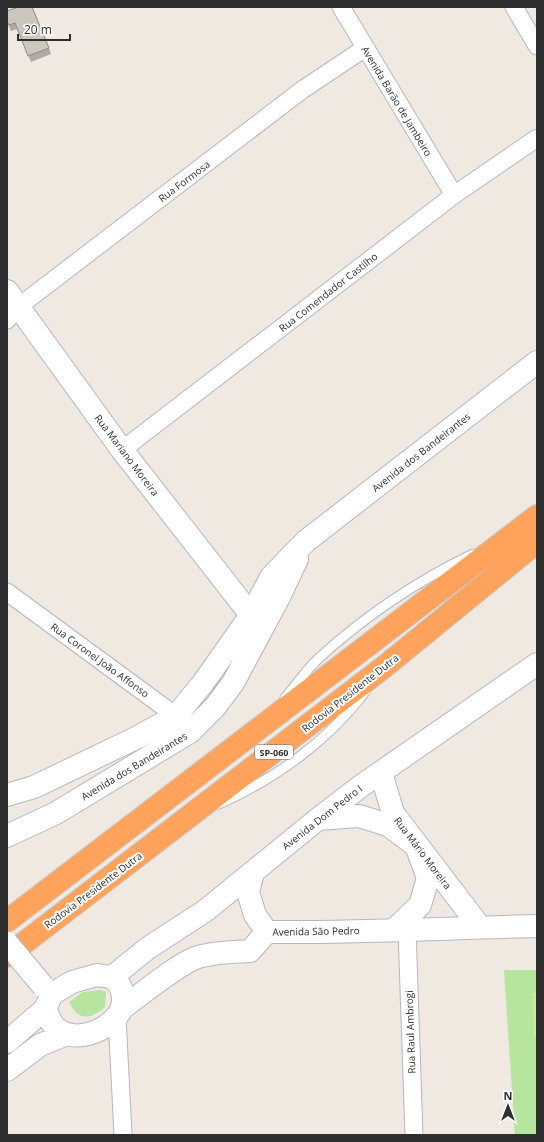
<svg xmlns="http://www.w3.org/2000/svg" width="544" height="1142" font-family="'Open Sans',sans-serif">
  <rect width="100%" height="100%" fill="#efe9e1"/>
  <path fill="#b6e59e" d="M 504,970 L 537,970 L 537,1135 L 515,1135 Z
    M 100,990 L 106,992 L 105,1007 C 90,1020 78,1021 69,1002 L 83,992 Z"/>
  <path fill="#c9ec9a" d="M 533,993 L 537,993 L 537,1037 L 534,1037 Z"/>
  <g fill="none" stroke-linecap="round" stroke-linejoin="round">
    <g stroke="#b4b7c1" stroke-width="11">
      <path id="lane" d="M 285,698 C 296,685 306,670 319,658 C 365,616 417,581 473,554
        M 219,804 C 275,779 328,741 365,692"/>
    </g>
    <g stroke="#b4b7c1" stroke-width="19">
      <path id="street" d="M 341,7 L 454,195
        M 514,7 L 537,46
        M 7,320 L 18,307 L 302,90 L 365,48
        M 122,450 L 454,195 L 537,138
        M 7,592 L 176,716 L 183,724
        M 407,929 L 414,1135
        M 117,1016 L 123,1135"/>
    </g>
    <g stroke="#b4b7c1" stroke-width="24">
      <path id="secondary" d="M 7,291 L 122,450 L 251,615
        M 381,773 L 393,813 L 480,927
        M 7,795 L 34,787 L 138,737 L 176,716 L 203,683 L 251,615 L 271,577 L 306,541 L 537,362
        M 318,819 L 359,816 L 388,825 L 416,846 L 428,878 L 420,905 L 395,929
        M 7,836 L 56,813 L 190,732 L 215,707 L 233,683 L 279,597 L 297,559
        M 253,873 L 248,892 L 255,915 L 267,932
        M 97,975 C 101,976 108,976 112,978 C 125,985 126,1006 117,1016 C 103,1033 74,1043 56,1028 C 51,1024 48,1015 45,1009 L 52,994 L 72,982 Z
        M 112,977 L 148,948 L 205,911 L 318,819 L 361,786 L 537,664
        M 121,1009 C 141,995 177,964 198,957 C 215,952 233,952 250,951 L 267,932 C 357,933 447,928 537,926
        M 7,1042 L 45,1009
        M 7,1070 L 40,1045 L 67,1034"/>
    </g>
    <g stroke="#c9c9c9" stroke-width="24">
      <path id="highway" d="M 7,921 L 537,516
        M 7,956 L 384,667 L 537,542"/>
    </g>
    <use href="#lane" stroke="#fff" stroke-width="9"/>
    <use href="#street" stroke="#fff" stroke-width="17"/>
    <use href="#secondary" stroke="#fff" stroke-width="22"/>
    <use href="#highway" stroke="#ffa35c" stroke-width="22"/>
    <g stroke="#b4b7c1" stroke-width="24" stroke-linecap="butt">
      <path id="secondary-bridge" d="M 7,943 L 43,986"/>
    </g>
    <use href="#secondary-bridge" stroke="#fff" stroke-width="22"/>
  </g>
  <path fill="#afaba4" d="M 7,11 L 49,48 L 51,54 L 31,62 L 17,29 L 11,31 L 7,22 Z"/>
  <path fill="#cbc7bf" stroke="#8e8b86" d="M 18,7 L 32,7 L 49,48 L 28,56 L 15,23 L 9,25 L 7,21 L 7,11 Z"/>
  <g text-anchor="middle" dominant-baseline="central" stroke-width="4" stroke-linejoin="round" paint-order="stroke">
    <rect fill="#fff" stroke="#6d6d6d" stroke-width="1" x="255" y="745" width="38" height="14" rx="3"/>
    <g font-size="9" font-weight="bold" fill="#2e2e2e">
      <text x="274" y="752">SP-060</text>
    </g>
    <g font-size="10" fill="#2e2e2e" stroke="#fff">
      <text transform="translate(397 101) rotate(59)">Avenida Barão de Jambeiro</text>
      <text transform="translate(184 181) rotate(-37)">Rua Formosa</text>
      <text transform="translate(328 292) rotate(-38)">Rua Comendador Castilho</text>
      <text transform="translate(421 452) rotate(-38)">Avenida dos Bandeirantes</text>
      <text transform="translate(127 455) rotate(53)">Rua Mariano Moreira</text>
      <text transform="translate(100 660) rotate(36)">Rua Coronel João Affonso</text>
      <text transform="translate(350 693) rotate(-38)">Rodovia Presidente Dutra</text>
      <text transform="translate(134 766) rotate(-31)">Avenida dos Bandeirantes</text>
      <text transform="translate(322 817) rotate(-38)">Avenida Dom Pedro I</text>
      <text transform="translate(423 853) rotate(53)">Rua Mário Moreira</text>
      <text transform="translate(93 890) rotate(-37)">Rodovia Presidente Dutra</text>
      <text transform="translate(316 931) rotate(-1)">Avenida São Pedro</text>
      <text transform="translate(410 1032) rotate(-92)">Rua Raul Ambrogi</text>
    </g>
  </g>
  <rect width="544" height="1142" fill="none" stroke="#2e2e2e" stroke-width="16"/>
  <g transform="translate(508 1106)" stroke="#ffffff" stroke-width="3" paint-order="stroke">
  <path d="M0-3L7 15L0 10L-7 15Z" fill="#2e2e2e"/>
  <text y="-6" font-size="11" font-weight="bold" text-anchor="middle" fill="#2e2e2e">N</text>
  </g>
  <path d="M18 34v6h52v-6" fill="none" stroke="#2e2e2e" stroke-width="2"/>
  <text x="24" y="34" font-size="12" fill="#2e2e2e" stroke="#ffffff" stroke-width="3" paint-order="stroke">20 m</text>
</svg>
